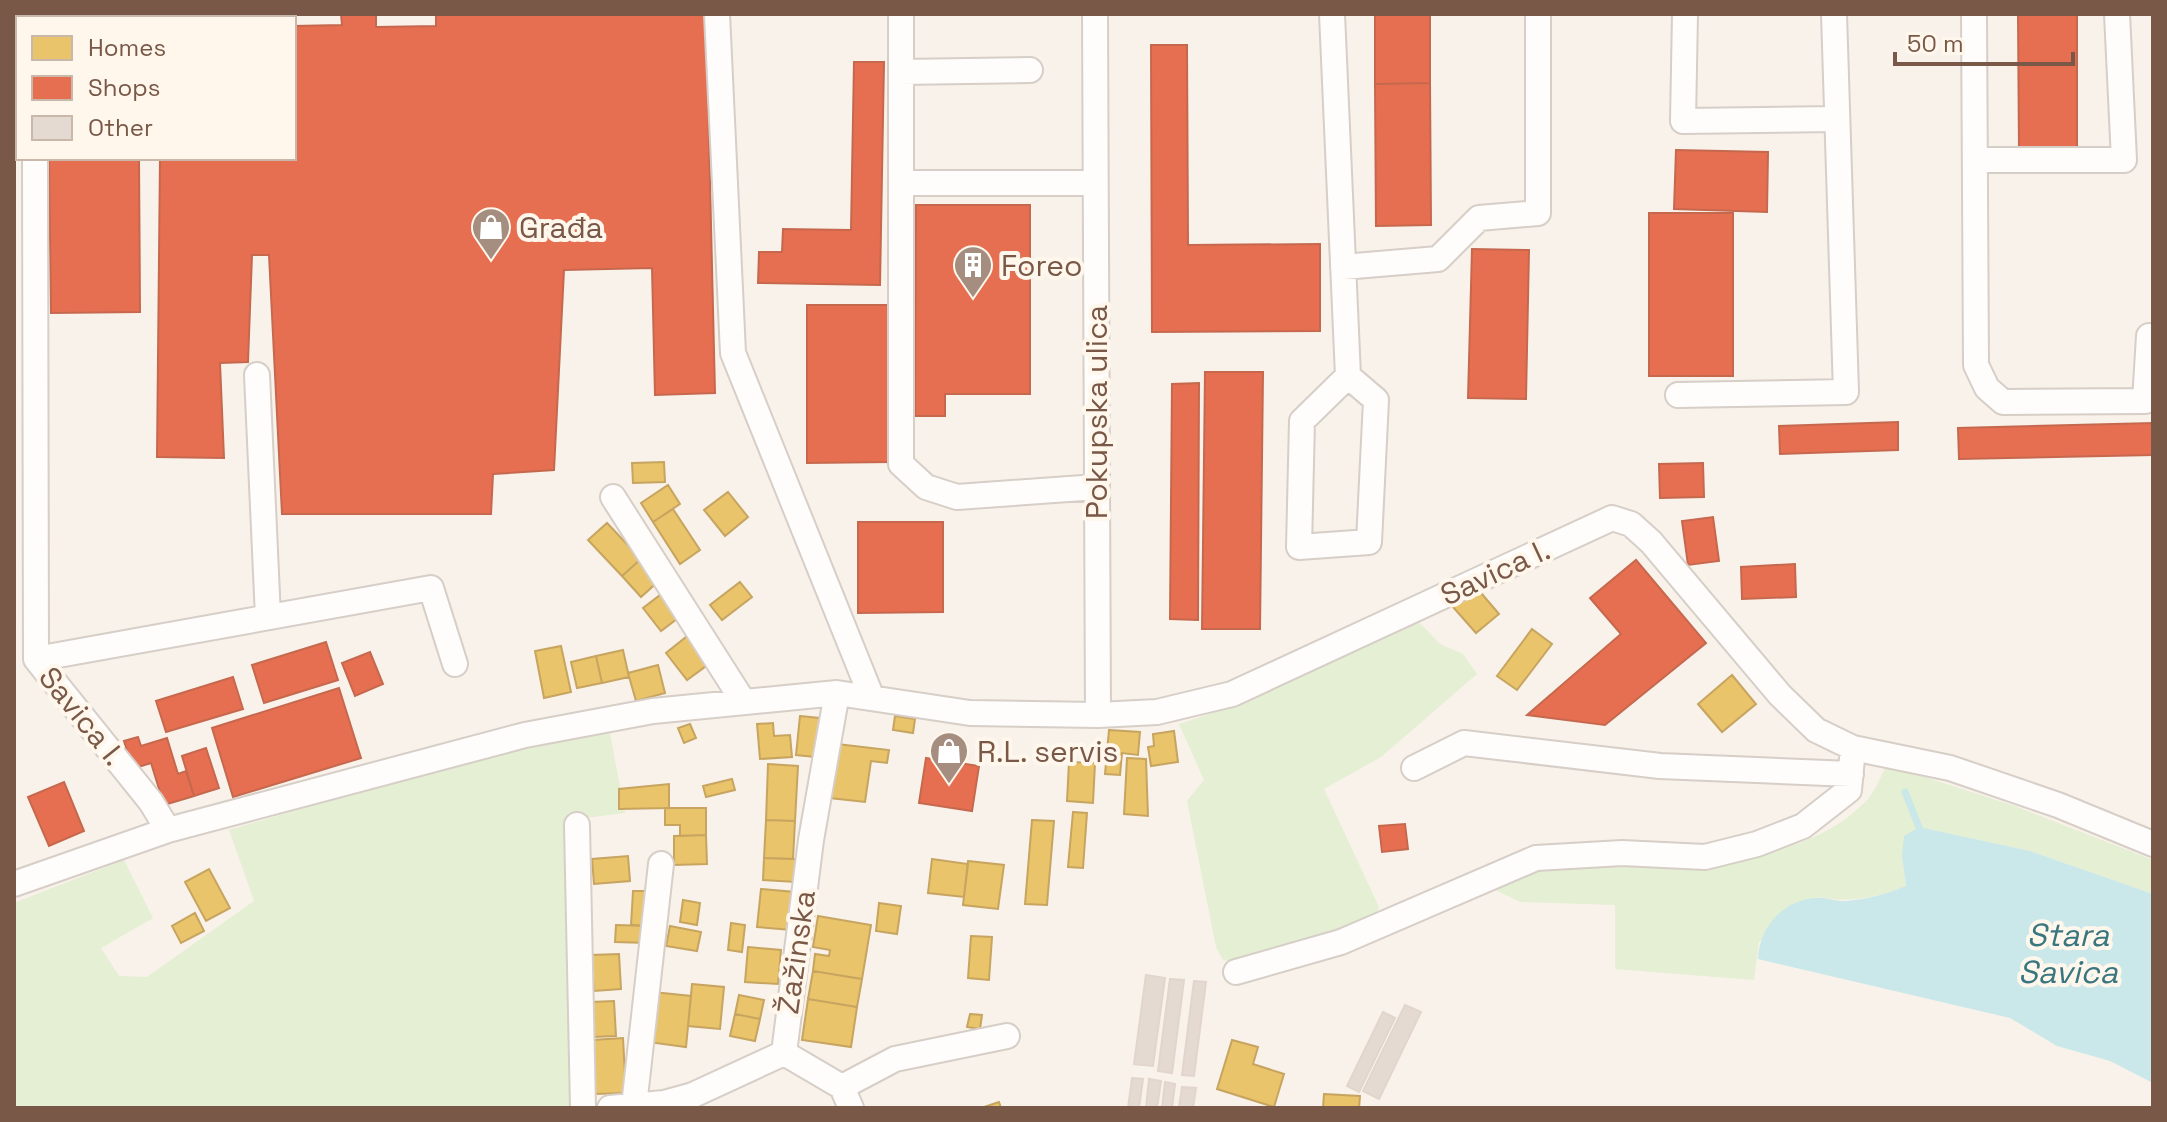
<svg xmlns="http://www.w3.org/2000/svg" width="2167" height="1122" font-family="'Space Grotesk',sans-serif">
  <rect width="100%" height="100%" fill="#f8f2ea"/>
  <path fill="#e4efd3" d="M 1416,619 L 1440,644 L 1463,654 L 1477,674 L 1381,757 L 1324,789 L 1379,907 L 1374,917 C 1339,931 1259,967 1223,960 L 1216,947 L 1187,801 L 1204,780 L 1179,724 C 1263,699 1338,658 1416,619 Z
    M 609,728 L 625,813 L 585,818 L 576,1102 L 568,1108 L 14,1108 L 14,903 L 124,860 L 153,918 L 101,948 L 119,976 L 147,977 L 254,901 L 229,830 L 467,760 Z
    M 1887,765 L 2015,806 L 2153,860 L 2153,894 L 2030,851 L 1918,827 L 1902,856 L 1906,886 C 1876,898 1851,903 1818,897 L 1759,942 L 1754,980 L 1615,969 L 1615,905 L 1521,902 L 1497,891 C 1519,866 1555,866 1587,865 C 1675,862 1798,871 1865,802 C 1875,793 1880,777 1887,765 Z"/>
  <path fill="#cae8e9" d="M 1919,827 L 2030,851 L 2153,894 L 2153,1083 L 2110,1061 L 2057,1046 L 2010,1018 L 1758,959 C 1759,927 1783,900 1816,898 C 1826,897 1836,902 1846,901 C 1869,899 1886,894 1906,886 L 1902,856 L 1904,836 Z"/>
  <path fill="#e9c46a" stroke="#c7a460" stroke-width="2" d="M 664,462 L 665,482 L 633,483 L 632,463 Z
    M 668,485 L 680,504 L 653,522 L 641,503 Z
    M 728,492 L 748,517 L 725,536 L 704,510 Z
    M 673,509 L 700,550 L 680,564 L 653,522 Z
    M 607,523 L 641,559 L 622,576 L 588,540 Z
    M 641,559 L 660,580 L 641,597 L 622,576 Z
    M 740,582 L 752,597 L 722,620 L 710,605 Z
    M 1476,587 L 1499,614 L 1476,633 L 1453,607 Z
    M 668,589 L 686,612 L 661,631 L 643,608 Z
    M 1532,629 L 1552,644 L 1517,690 L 1497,676 Z
    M 691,633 L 713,661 L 687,680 L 666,653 Z
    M 561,646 L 571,692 L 544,698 L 535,651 Z
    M 623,650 L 629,677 L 602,683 L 596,656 Z
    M 596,656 L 602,683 L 577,688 L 571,662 Z
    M 658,665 L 665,693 L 636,701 L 628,673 Z
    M 1732,675 L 1756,704 L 1722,732 L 1698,704 Z
    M 800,716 L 829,719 L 825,758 L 796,755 Z
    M 895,716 L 915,719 L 913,733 L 893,730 Z
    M 773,723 L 774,736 L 790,735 L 792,757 L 760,759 L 757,724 Z
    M 690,724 L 696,738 L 684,743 L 678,728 Z
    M 1109,730 L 1140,732 L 1138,755 L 1122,753 L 1120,775 L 1105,774 Z
    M 1174,731 L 1178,762 L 1151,766 L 1148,747 L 1154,746 L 1153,734 Z
    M 837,744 L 889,750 L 887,763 L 871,761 L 865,802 L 830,798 Z
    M 1127,758 L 1146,759 L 1148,816 L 1124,814 Z
    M 1069,762 L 1095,763 L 1093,803 L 1067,801 Z
    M 768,764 L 798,766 L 795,821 L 766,820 Z
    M 732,779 L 735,790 L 706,797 L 703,786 Z
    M 669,784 L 669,808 L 619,809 L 619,789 Z
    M 665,808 L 706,808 L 706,835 L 680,836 L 680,825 L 665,825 Z
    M 1073,812 L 1087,813 L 1083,868 L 1068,867 Z
    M 766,820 L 795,821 L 793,859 L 764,858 Z
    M 1032,820 L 1054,821 L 1047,905 L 1025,904 Z
    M 706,835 L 707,864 L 674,865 L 674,836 Z
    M 628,856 L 630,881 L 594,884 L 592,859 Z
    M 764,858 L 797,859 L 796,882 L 763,880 Z
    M 932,859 L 968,864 L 964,897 L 928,893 Z
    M 968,861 L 1004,865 L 998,909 L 963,905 Z
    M 209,869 L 230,908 L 206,921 L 185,882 Z
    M 761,889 L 795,892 L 791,930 L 757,927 Z
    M 633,891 L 649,891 L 648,926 L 631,925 Z
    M 683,900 L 700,903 L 697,925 L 680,922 Z
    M 879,903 L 901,906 L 897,934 L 876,931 Z
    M 195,913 L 204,931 L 181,943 L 172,926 Z
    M 818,916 L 871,925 L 862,979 L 813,971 L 815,954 L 829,956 L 830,950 L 813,947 Z
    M 731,923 L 745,925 L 742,952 L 728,950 Z
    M 616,925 L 648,926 L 648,943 L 615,942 Z
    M 670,926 L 701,932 L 697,951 L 666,946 Z
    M 971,936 L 992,937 L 989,980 L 968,978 Z
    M 748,947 L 781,950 L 778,984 L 745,982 Z
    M 619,954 L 621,989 L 594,991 L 591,955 Z
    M 813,971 L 862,979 L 857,1007 L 808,999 Z
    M 692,984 L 724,987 L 720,1029 L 688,1026 Z
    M 653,992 L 691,996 L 686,1047 L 648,1042 Z
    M 739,995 L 764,1000 L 760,1019 L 735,1014 Z
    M 808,999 L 857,1007 L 851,1047 L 802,1040 Z
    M 614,1001 L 616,1036 L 593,1037 L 591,1002 Z
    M 735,1014 L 760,1019 L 755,1041 L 730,1036 Z
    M 970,1014 L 982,1015 L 980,1029 L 967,1027 Z
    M 623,1038 L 626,1093 L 595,1094 L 592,1040 Z
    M 1232,1040 L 1258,1047 L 1253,1064 L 1284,1074 L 1274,1107 L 1217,1089 Z
    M 1324,1094 L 1360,1096 L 1359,1108 L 1323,1108 Z
    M 999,1102 L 1001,1108 L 981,1108 Z"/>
  <path fill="#e76f51" stroke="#c6684e" stroke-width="2" d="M 76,14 L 247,14 L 247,18 L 76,18 Z
    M 341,14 L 376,14 L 376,27 L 436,26 L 436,14 L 706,14 L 715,393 L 655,395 L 652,268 L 564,270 L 554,470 L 493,474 L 491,514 L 282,514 L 269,255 L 252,255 L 248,362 L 220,363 L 224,458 L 157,457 L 160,158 L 294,158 L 294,26 L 342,25 Z
    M 1375,14 L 1430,14 L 1430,83 L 1375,84 Z
    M 2018,14 L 2077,14 L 2077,149 L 2019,150 Z
    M 1151,45 L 1187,45 L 1188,245 L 1320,244 L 1320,331 L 1152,332 Z
    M 854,62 L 884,62 L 880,285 L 758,283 L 759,252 L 782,252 L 783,229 L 851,230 Z
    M 1430,83 L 1431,225 L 1376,226 L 1375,84 Z
    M 1676,150 L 1768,152 L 1767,212 L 1674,209 Z
    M 49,158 L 139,158 L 140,312 L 51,313 Z
    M 916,205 L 1030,205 L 1030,394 L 945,394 L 945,416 L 915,416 Z
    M 1649,213 L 1733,213 L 1733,376 L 1649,376 Z
    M 1472,249 L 1529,250 L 1526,399 L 1468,398 Z
    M 807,305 L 890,305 L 890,462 L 807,463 Z
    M 1205,372 L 1263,372 L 1260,629 L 1202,629 Z
    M 1199,383 L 1198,620 L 1170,619 L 1172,384 Z
    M 1898,422 L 1898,450 L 1780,454 L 1779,426 Z
    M 2153,423 L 2153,455 L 1959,459 L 1958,428 Z
    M 1703,463 L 1704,497 L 1660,498 L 1659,464 Z
    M 1713,517 L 1719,561 L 1688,565 L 1682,521 Z
    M 858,522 L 943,522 L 943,612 L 858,613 Z
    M 1636,560 L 1706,643 L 1605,725 L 1527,715 L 1621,634 L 1590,598 Z
    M 1795,564 L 1796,597 L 1742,599 L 1741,567 Z
    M 326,642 L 338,680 L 264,703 L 252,665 Z
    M 370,652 L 383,684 L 355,696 L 342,663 Z
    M 233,677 L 243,709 L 166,732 L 156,701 Z
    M 339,688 L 361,758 L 233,797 L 212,728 Z
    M 138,737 L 141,746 L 167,738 L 178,774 L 186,771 L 194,796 L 164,805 L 151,763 L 132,769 L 124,741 Z
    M 206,748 L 219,788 L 194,796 L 182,756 Z
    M 926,758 L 979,766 L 972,811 L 919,803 Z
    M 64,782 L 84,831 L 49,846 L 28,797 Z
    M 1405,824 L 1408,849 L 1382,852 L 1379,826 Z"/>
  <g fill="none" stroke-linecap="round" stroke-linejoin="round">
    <path stroke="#cae8e9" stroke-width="7" d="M 1905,792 L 1919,827"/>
  </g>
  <path fill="#e5dad1" stroke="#e1d5cc" stroke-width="2" d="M 1146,975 L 1165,978 L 1153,1066 L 1134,1064 Z
    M 1170,979 L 1184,980 L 1172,1073 L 1158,1071 Z
    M 1194,981 L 1206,982 L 1194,1076 L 1182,1075 Z
    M 1405,1005 L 1421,1012 L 1379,1099 L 1363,1091 Z
    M 1383,1012 L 1395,1018 L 1359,1092 L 1347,1086 Z
    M 1132,1078 L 1143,1079 L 1139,1108 L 1128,1108 Z
    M 1149,1079 L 1161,1081 L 1157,1108 L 1146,1108 Z
    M 1165,1082 L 1175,1084 L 1172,1108 L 1162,1108 Z
    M 1182,1087 L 1196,1088 L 1193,1108 L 1179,1108 Z"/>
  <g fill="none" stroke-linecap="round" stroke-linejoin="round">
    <g stroke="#d6cec7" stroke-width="28">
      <path id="minor" d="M 33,14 L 34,18
        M 717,14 L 733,353 L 872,698
        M 901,14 L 901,464 L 926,487 L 957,497 L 1097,487
        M 1095,14 L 1098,715
        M 1332,14 L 1348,376 L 1376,400 L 1369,542 L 1299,547 L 1302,421 L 1348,376
        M 1685,14 L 1683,121 L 1837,119
        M 1974,14 L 1976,365 L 1987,388 L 2003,402 L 2145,401 L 2149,336 L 2153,336
        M 901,72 L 1030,70
        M 35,158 L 36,659 L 151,802 L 168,830
        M 1976,160 L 2124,160 L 2117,14
        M 901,183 L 1095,183
        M 1343,267 L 1438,259 L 1479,218 L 1538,213 L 1538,14
        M 257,375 L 268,617
        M 1678,395 L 1846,392 L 1834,14
        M 613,497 L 743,701
        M 36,659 L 431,588 L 455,664
        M 1414,768 L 1464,743 L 1660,766 L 1851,774
        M 577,825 L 583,1108
        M 14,884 L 168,830 L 525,735 L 653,711 L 837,693 L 970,713 L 1098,715 L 1157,712 L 1232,694 L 1612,518 L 1631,524 L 1651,542 L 1780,695 L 1816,730 L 1853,748 L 1950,768 L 2058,805 L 2153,844
        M 1236,972 L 1341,942 L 1536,858 L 1622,853 L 1705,857 L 1757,844 L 1803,826 L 1849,790 L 1853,748
        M 784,1053 L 811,840 L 837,693
        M 784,1053 L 842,1087 L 851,1108
        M 842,1087 L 895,1059 L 1007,1036
        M 634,1106 L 661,864
        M 610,1108 L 664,1103 L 693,1095 L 784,1053"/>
    </g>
    <use href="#minor" stroke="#fefdfc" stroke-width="24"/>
  </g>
  <defs>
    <g id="shop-pin" transform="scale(2)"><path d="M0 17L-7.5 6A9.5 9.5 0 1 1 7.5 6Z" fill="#a58e80" stroke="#fff7ec"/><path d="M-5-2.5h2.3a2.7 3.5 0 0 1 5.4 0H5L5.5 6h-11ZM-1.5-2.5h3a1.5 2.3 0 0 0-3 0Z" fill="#fff"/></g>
    <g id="building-pin" transform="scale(2)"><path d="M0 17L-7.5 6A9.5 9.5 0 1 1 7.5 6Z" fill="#a58e80" stroke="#fff7ec"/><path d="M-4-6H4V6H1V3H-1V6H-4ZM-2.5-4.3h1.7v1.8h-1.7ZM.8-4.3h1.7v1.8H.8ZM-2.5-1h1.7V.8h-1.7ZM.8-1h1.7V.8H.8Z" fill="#fff"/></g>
  </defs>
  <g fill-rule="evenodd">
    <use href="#shop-pin" x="491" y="227"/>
    <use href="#building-pin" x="973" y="265"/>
    <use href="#shop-pin" x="949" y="751"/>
  </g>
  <g text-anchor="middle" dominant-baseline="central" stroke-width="8" stroke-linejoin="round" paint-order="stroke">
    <g font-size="30" fill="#795847" stroke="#fff7ec" text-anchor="start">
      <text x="519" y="227">Građa</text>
      <text x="1001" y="265">Foreo</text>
      <text x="977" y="751">R.L. servis</text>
    </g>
    <g font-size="30" fill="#795847" stroke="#fff7ec">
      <text transform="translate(1096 412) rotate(-90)">Pokupska ulica</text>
      <text transform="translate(1495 572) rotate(-25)">Savica I.</text>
      <text transform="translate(82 716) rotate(51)">Savica I.</text>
      <text transform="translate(796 952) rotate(-82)">Žažinska</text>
    </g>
    <g font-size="32" font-style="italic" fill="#3a767f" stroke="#fff7ec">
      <text x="2068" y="935">Stara<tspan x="2068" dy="37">Savica</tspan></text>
    </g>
  </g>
  <rect width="2167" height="1122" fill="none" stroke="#795847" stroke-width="32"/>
  <rect x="16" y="16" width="280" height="144" fill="#fff7ec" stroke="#c9b7aa" stroke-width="2"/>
  <rect x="32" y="36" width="40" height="24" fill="#e9c46a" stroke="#c9b7aa" stroke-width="2"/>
  <text x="88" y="56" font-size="24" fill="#795847">Homes</text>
  <rect x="32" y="76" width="40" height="24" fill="#e76f51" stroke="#c9b7aa" stroke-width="2"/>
  <text x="88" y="96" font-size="24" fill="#795847">Shops</text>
  <rect x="32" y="116" width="40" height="24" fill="#e5dad1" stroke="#c9b7aa" stroke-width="2"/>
  <text x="88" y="136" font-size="24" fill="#795847">Other</text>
  <path d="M1895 52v12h178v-12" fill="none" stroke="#795847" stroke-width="4"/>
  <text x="1907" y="52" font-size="24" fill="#795847" stroke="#fff7ec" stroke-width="6" paint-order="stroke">50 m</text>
</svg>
